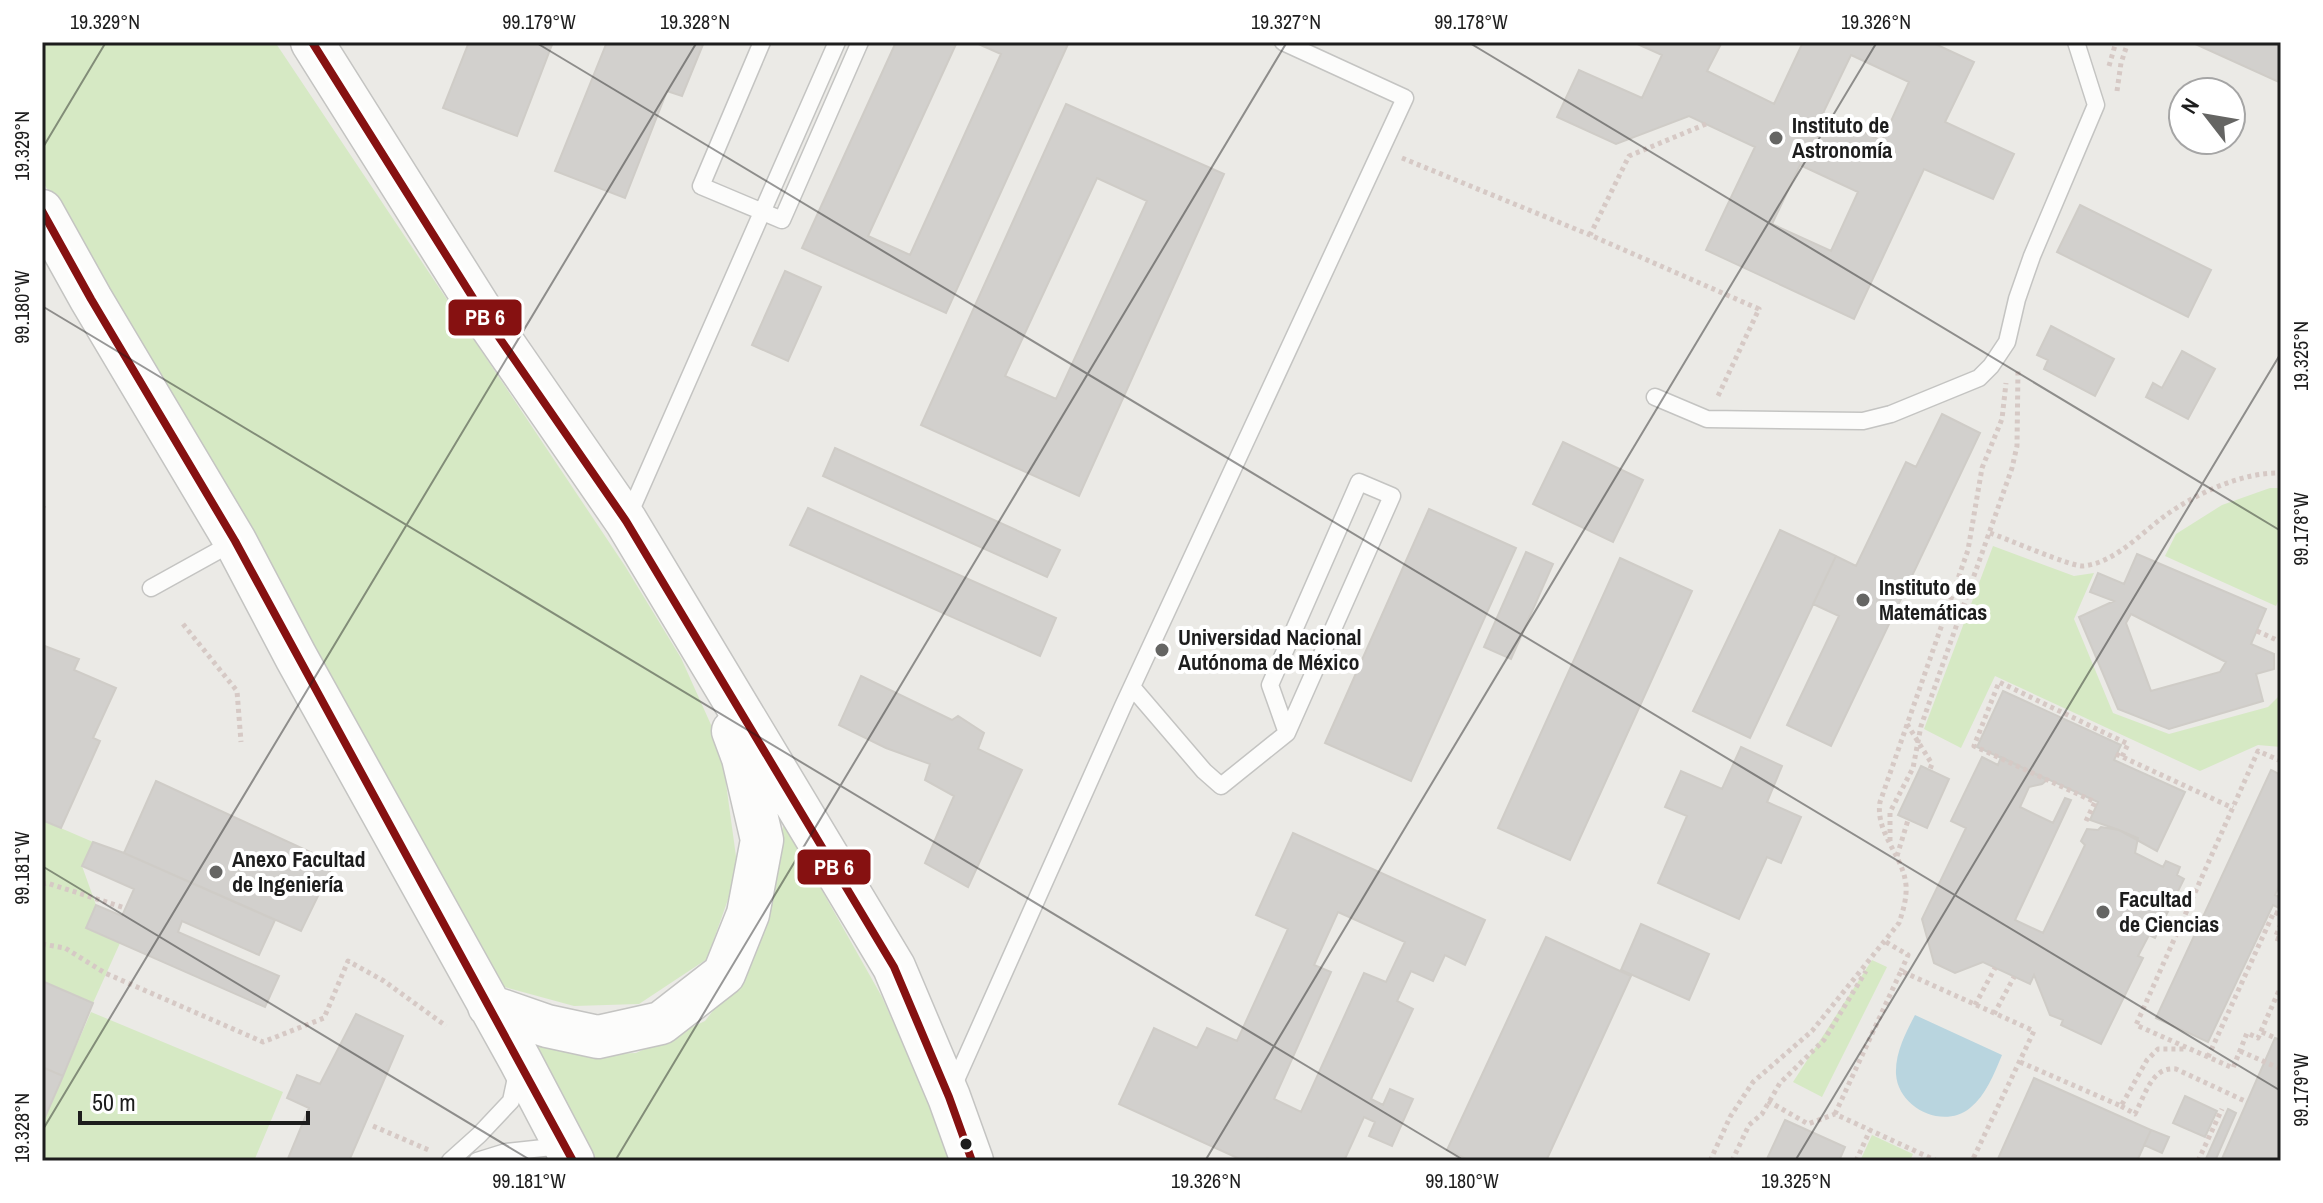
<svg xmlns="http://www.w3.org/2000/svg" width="2323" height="1203" font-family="'Archivo Narrow',sans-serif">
  <rect width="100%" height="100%" fill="#ebeae6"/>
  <path fill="#d6e9c4" d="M 42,42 L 275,42 L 625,566 L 681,658 L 721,747 L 738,871 L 707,959 L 639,1004 L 574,1006 L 501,986 L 42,180 Z
    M 2270,488 L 2281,488 L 2281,595 L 2276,606 L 2165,556 L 2176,534 L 2222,505 Z
    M 1993,546 L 2074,576 L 2094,573 L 2074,619 L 2113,713 L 2169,734 L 2268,707 L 2281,694 L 2281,747 L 2258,745 L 2200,771 L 1995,676 L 1961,748 L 1924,729 Z
    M 42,820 L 93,842 L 82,866 L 96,905 L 86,927 L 120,943 L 93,1003 L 42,981 Z
    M 784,823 L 882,997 L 955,1161 L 593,1161 L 529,1044 L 587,1055 L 636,1053 L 705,1021 L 753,959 Z
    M 1872,960 L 1887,967 L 1822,1097 L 1793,1082 Z
    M 91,1012 L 283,1092 L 254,1161 L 42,1161 L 42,1124 Z
    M 1872,1135 L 1913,1154 L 1910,1161 L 1860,1161 Z"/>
  <path fill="#b9d5df" d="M 1915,1015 L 2002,1055 C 1994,1074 1986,1095 1970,1108 C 1943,1130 1898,1108 1896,1074 C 1895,1053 1906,1032 1915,1015 Z"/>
  <path fill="#d2d0cd" stroke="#cfccc7" stroke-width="2" fill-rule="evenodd" d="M 469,42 L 553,42 L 517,136 L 443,108 Z
    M 607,42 L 704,42 L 682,96 L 667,91 L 625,198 L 555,171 Z
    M 896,42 L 957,42 L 868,236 L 910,255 L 1001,54 L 974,42 L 1069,42 L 946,313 L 802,248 Z
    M 1633,42 L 1722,42 L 1707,71 L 1774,104 L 1803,42 L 1931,42 L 1974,62 L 1945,122 L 2014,154 L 1993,199 L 1924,169 L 1854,319 L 1706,250 L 1755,147 L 1689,116 L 1616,144 L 1557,117 L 1579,70 L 1642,98 L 1662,55 ZM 1851,55 L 1909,82 L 1882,141 L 1823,113 ZM 1800,165 L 1858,192 L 1831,251 L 1772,224 Z
    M 2191,42 L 2281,42 L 2281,83 Z
    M 1066,104 L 1224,174 L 1079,496 L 921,425 ZM 1097,178 L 1147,201 L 1056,399 L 1005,376 Z
    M 2080,205 L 2211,270 L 2188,317 L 2057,252 Z
    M 785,271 L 821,287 L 788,361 L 752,345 Z
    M 2051,326 L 2114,359 L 2095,396 L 2044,369 L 2048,360 L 2037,355 Z
    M 2182,351 L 2215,369 L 2188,419 L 2146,397 L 2153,383 L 2162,388 Z
    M 1942,414 L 1980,433 L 1831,746 L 1787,725 L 1839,616 L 1813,604 L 1836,556 L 1856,566 L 1906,462 L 1916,467 Z
    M 1563,442 L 1643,480 L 1613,542 L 1533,504 Z
    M 835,448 L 1060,550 L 1047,577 L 823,476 Z
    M 808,508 L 1056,618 L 1040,656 L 790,545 Z
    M 1429,509 L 1516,548 L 1411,781 L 1325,743 Z
    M 1780,530 L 1836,556 L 1750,738 L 1693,711 Z
    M 1526,552 L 1553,564 L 1511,659 L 1484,647 Z
    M 2137,554 L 2266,609 L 2251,644 L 2274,654 L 2274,669 L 2256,674 L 2263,701 L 2169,729 L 2118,709 L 2079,617 L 2114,601 L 2090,592 L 2098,573 L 2124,584 ZM 2131,614 L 2226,662 L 2220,672 L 2151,691 L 2126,623 Z
    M 1620,558 L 1692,591 L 1570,860 L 1498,828 Z
    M 42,645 L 79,659 L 74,670 L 116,688 L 93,738 L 100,741 L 61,828 L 42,820 Z
    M 861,676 L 952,720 L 958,716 L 984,733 L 978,749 L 1022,770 L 968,887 L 925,863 L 954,796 L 925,780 L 930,764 L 886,748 L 839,725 Z
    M 2003,691 L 2121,745 L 2114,760 L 2185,792 L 2157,851 L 2119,830 L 2090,820 L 2098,802 L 1977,747 Z
    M 1741,747 L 1782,766 L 1767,802 L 1801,817 L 1781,863 L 1767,857 L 1739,919 L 1658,883 L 1687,816 L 1665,807 L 1681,771 L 1722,789 Z
    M 1982,757 L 1998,765 L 2001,757 L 2047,780 L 2042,784 L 2029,787 L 2020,807 L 2053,823 L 2065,798 L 2071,800 L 2015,920 L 2043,933 L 2085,845 L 2081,841 L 2087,829 L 2098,830 L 2101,827 L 2119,830 L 2138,838 L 2135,853 L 2163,867 L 2166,861 L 2180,867 L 2177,875 L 2184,879 L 2155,938 L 2149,935 L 2138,956 L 2143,958 L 2101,1044 L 2061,1025 L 2063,1020 L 2050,1015 L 2034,975 L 2030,984 L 1983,962 L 1955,973 L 1934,963 L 1922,919 L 1966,828 L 1951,821 Z
    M 1921,766 L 1949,779 L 1927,828 L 1898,815 Z
    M 2271,770 L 2281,775 L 2281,882 L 2275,895 L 2281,898 L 2281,909 L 2273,905 L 2208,1042 L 2156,1018 Z
    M 156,781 L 334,863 L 301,931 L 124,853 Z
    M 1293,833 L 1485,920 L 1465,965 L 1445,955 L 1433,981 L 1411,971 L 1397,1001 L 1413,1009 L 1371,1099 L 1383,1105 L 1390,1089 L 1413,1099 L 1392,1146 L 1369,1136 L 1375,1122 L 1364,1117 L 1344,1161 L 1275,1161 L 1267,1158 L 1266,1161 L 1244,1161 L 1119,1104 L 1154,1028 L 1197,1048 L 1207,1028 L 1237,1041 L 1288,929 L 1256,915 ZM 1338,912 L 1405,942 L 1386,982 L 1364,973 L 1301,1112 L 1274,1099 L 1331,972 L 1314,965 Z
    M 93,842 L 124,853 L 275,920 L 259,955 L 182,921 L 178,932 L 279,976 L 265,1007 L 86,928 L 96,905 L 122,916 L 134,889 L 82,866 Z
    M 1641,924 L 1709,954 L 1689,1000 L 1621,970 Z
    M 1546,937 L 1631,976 L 1546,1161 L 1471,1161 L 1447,1150 Z
    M 42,981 L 93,1003 L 63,1076 L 42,1067 Z
    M 356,1014 L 403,1036 L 349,1161 L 287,1161 L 309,1108 L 287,1098 L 297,1075 L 320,1084 Z
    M 2275,1038 L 2281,1040 L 2281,1161 L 2221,1161 Z
    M 42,1067 L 63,1076 L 42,1124 Z
    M 2034,1078 L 2151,1130 L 2137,1161 L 1997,1161 Z
    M 2185,1096 L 2217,1111 L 2205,1137 L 2173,1123 Z
    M 2228,1109 L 2236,1113 L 2215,1161 L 2205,1161 Z
    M 1785,1120 L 1845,1147 L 1839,1161 L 1766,1161 Z
    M 2151,1130 L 2169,1137 L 2162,1153 L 2144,1145 Z"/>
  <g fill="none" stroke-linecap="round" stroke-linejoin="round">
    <g stroke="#c4c4c2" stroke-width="19">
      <path id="service" d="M 762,42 L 701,186 L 782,220 L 860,42
        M 1655,397 L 1707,419 L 1863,421 L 1891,414 L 1979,378 L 1991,366 L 2007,342 L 2017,299 L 2032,256 L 2096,105 L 2076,42
        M 628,517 L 837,42
        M 151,588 L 234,542
        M 1132,687 L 1204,771 L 1221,786 L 1287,733 L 1392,496 L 1359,482 L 1270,685 L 1287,733
        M 952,1089 L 1123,706 L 1405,98 L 1283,42
        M 450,1161 L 479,1135 L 511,1101 L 517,1073
        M 477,1161 L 506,1152 L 562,1146"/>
    </g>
    <g stroke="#c4c4c2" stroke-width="45">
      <path id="tertiary" d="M 312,42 L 485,317 L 626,521 L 894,967 L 949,1097 L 972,1161
        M 42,211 L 91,299 L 235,541 L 296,657 L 520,1060 L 573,1161
        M 489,1006 L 547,1026 L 598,1037 L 661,1023 L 724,974 L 748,914 L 762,840 L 743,758 L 733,731"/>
    </g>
    <path stroke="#d6c9c5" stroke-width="5" stroke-dasharray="4 4" stroke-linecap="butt" d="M 2109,66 L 2116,42
      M 2117,91 L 2121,63 L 2128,42
      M 1706,124 L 1629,156 L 1590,235 L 1759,309 L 1718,396
      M 1402,158 L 1590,235
      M 42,509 L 45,503
      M 1990,533 C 2005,538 2072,567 2083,566 C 2115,563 2141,533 2166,515 C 2197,493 2243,472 2281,473
      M 183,624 L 237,691 L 241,742
      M 2257,631 L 2281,642
      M 1907,724 L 1932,764 L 1930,769
      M 2116,754 L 2233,808
      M 2281,761 L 2258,751 L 2136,1025 L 2233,1068 L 2247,1033 L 2258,1038 L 2281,986
      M 2086,821 L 2095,802 L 1974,746 L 1999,682 L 2128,744 L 2122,757
      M 1890,841 L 1890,812 L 1913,768 L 1921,726 L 2012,468 L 2017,446 L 2018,369
      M 1897,856 L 1908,820
      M 42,884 L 47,883 L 125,908
      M 2280,898 L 2281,897
      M 2281,924 L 2275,938 L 2281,940
      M 1886,942 L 1908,955 L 1901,971
      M 42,944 L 65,948 L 105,973 L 263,1042 L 324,1018 L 348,961 L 384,981 L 446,1026
      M 1975,1005 L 1995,968
      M 1994,1014 L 2014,977
      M 2262,1032 L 2275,1038
      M 2240,1051 L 2281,1069
      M 2208,1057 L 2274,912 L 2281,915
      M 2020,1062 L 2121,1106 L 2147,1060 L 2158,1049 L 2186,1049
      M 1768,1101 L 1808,1124 L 1835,1114 L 1937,1161
      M 2121,1106 L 2135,1114 C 2145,1095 2152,1066 2176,1069 L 2247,1102
      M 1835,1114 L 1901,971 L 2034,1031 L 1972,1161
      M 373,1126 L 431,1151
      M 1710,1161 L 1730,1117 L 1753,1082 L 1812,1031 L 1899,923 C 1903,911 1907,898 1906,885 C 1903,855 1875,833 1880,802 L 1968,550 L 1982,468 L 2002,419 L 2006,383
      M 1732,1161 L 1749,1125 L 1762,1114 L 1780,1083 L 1824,1040 L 1866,971
      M 1856,1161 L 1870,1130
      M 2198,1161 L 2222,1109"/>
    <use href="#service" stroke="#fcfcfb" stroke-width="16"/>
    <use href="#tertiary" stroke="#fcfcfb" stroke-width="42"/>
    <g stroke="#fff" stroke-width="14">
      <path id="bus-1" d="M 312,42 L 485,317 L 626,521 L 894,967 L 949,1097 L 972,1161
        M 42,211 L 91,299 L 235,541 L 573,1161"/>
    </g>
    <use href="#bus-1" stroke="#861111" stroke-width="8"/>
  </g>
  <path fill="none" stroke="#1d1d1d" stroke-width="2" stroke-opacity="0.45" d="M 535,42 L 2281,1091M 1468,42 L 2281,531M 42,149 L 106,42M 42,306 L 1465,1161M 42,866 L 532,1161M 42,1131 L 697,42M 615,1161 L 1287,42M 1205,1161 L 1877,42M 1795,1161 L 2281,353"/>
  <g fill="#656563" stroke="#fff" stroke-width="3">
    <circle cx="1776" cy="138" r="8"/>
    <circle cx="1863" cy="600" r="8"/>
    <circle cx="1162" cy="650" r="8"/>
    <circle cx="216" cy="872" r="8"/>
    <circle cx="2103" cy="912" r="8"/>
  </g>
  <circle fill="#1d1d1d" stroke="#fff" stroke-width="3" cx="966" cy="1144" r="7"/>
  <g text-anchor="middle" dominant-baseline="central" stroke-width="8" stroke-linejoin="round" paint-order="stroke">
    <g font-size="22" font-weight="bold" fill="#1d1d1d" stroke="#fff" text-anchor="start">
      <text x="1792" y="125">Instituto de<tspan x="1792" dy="25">Astronomía</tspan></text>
      <text x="1879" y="587">Instituto de<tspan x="1879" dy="25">Matemáticas</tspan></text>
      <text x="1178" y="637">Universidad Nacional<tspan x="1178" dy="25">Autónoma de México</tspan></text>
      <text x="232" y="859">Anexo Facultad<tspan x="232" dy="25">de Ingeniería</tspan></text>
      <text x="2119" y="899">Facultad<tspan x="2119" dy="25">de Ciencias</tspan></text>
    </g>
  </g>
  <g stroke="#fff" stroke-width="3">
    <rect x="447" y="298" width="76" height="39" rx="8" fill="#861111"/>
    <rect x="796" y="848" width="76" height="38" rx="8" fill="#861111"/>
  </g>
  <g font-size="22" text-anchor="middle" font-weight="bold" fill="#fff">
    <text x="485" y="325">PB 6</text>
    <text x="834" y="875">PB 6</text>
  </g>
  <rect width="2323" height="1203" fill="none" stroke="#ffffff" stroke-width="88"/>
  <g transform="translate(2207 116) rotate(301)"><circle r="38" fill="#ffffff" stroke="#a5a5a5" stroke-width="2"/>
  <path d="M0-6L14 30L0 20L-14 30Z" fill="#656563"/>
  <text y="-12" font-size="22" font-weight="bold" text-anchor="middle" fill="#1d1d1d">N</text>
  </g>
  <path d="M80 1111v12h228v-12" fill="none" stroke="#1d1d1d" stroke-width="4"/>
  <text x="92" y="1111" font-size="24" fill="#1d1d1d" stroke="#ffffff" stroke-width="6" paint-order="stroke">50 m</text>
  <rect x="44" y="44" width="2235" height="1115" fill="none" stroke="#1d1d1d" stroke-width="3"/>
  <g font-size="20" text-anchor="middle" fill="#1d1d1d">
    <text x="105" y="29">19.329°N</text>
    <text x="539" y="29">99.179°W</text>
    <text x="695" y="29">19.328°N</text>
    <text x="1286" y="29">19.327°N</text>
    <text x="1471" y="29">99.178°W</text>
    <text x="1876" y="29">19.326°N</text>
    <text transform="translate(22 146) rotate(-90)" y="7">19.329°N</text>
    <text transform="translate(22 307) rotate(-90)" y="7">99.180°W</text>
    <text transform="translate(2301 356) rotate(-90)" y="7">19.325°N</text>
    <text transform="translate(2301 529) rotate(-90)" y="7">99.178°W</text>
    <text transform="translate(22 868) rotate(-90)" y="7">99.181°W</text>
    <text transform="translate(2301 1090) rotate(-90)" y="7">99.179°W</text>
    <text transform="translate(22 1128) rotate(-90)" y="7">19.328°N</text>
    <text x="529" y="1188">99.181°W</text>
    <text x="1206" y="1188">19.326°N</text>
    <text x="1462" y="1188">99.180°W</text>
    <text x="1796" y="1188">19.325°N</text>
  </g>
</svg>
